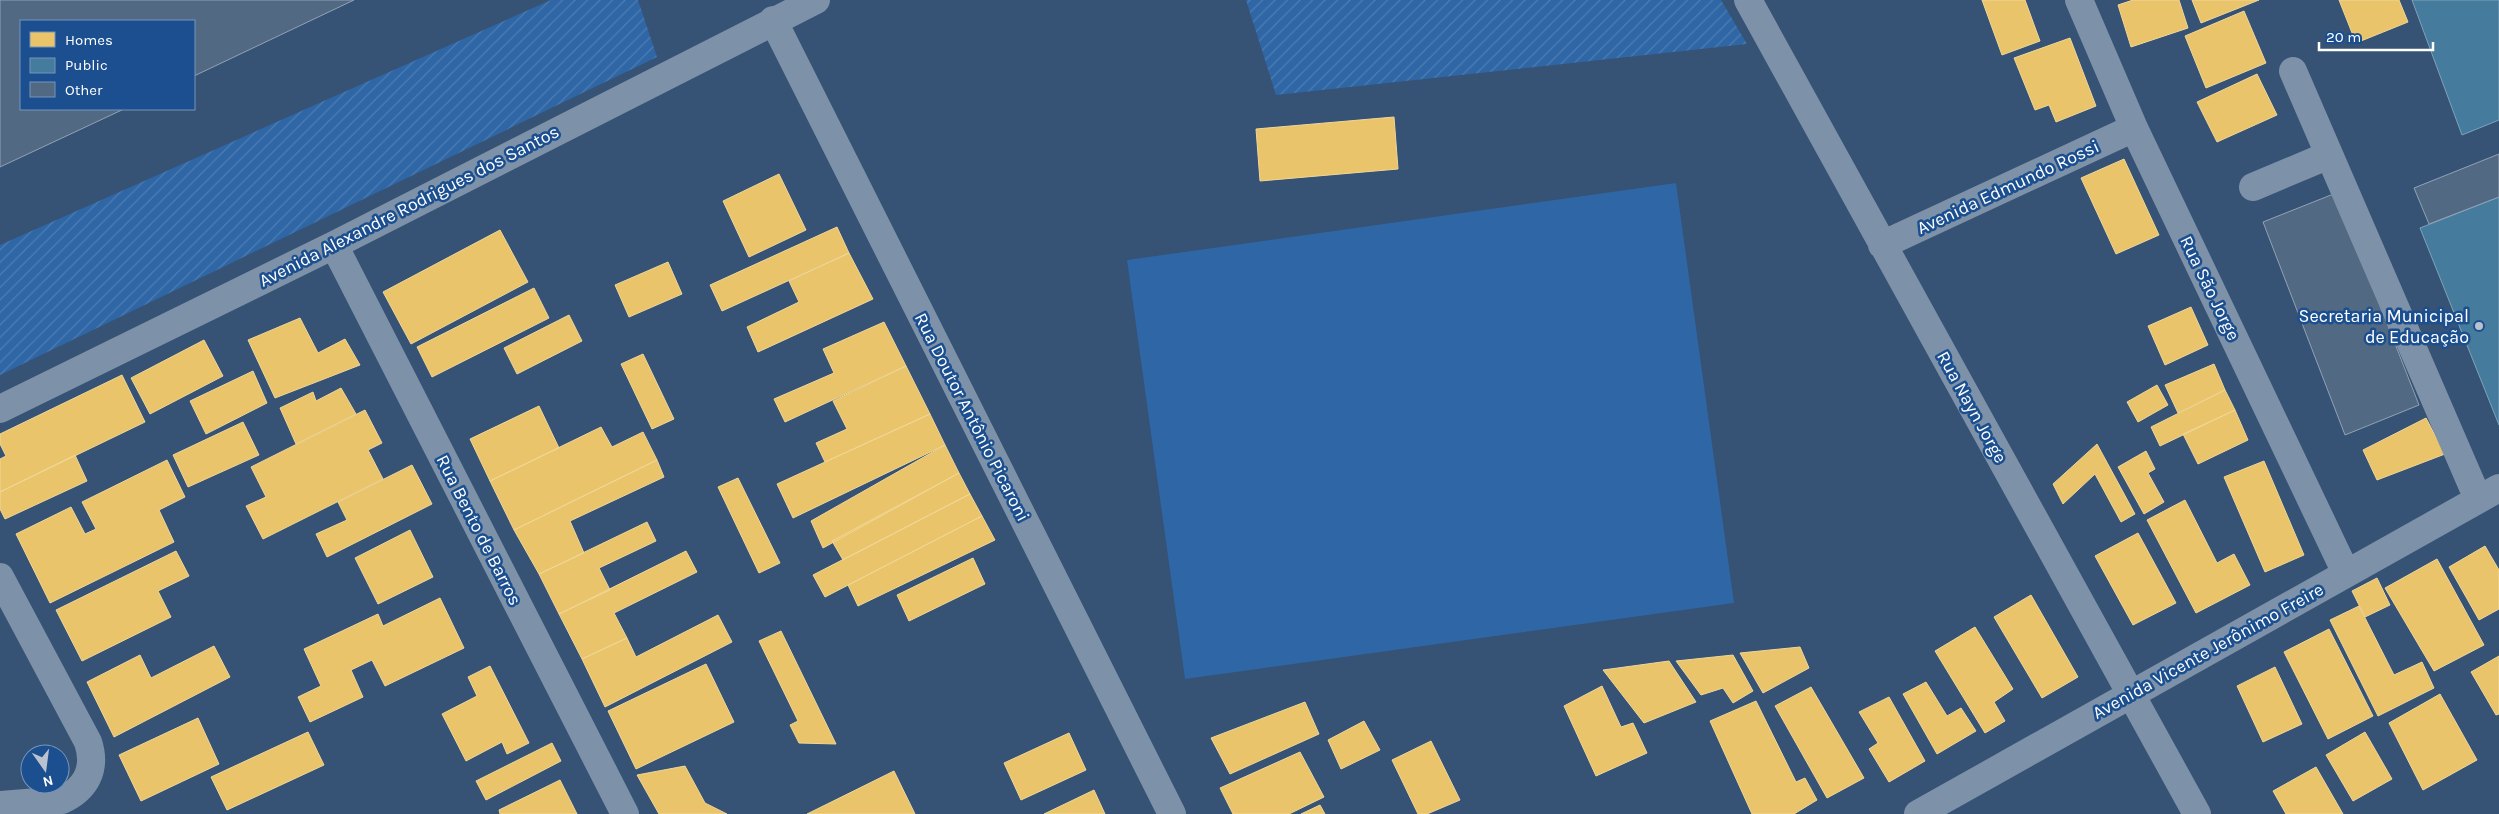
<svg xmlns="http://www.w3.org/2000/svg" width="2499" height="814" font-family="Karla,sans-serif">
  <defs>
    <pattern id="garden-furrows" width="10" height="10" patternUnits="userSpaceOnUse" patternTransform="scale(1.25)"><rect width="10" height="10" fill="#2f66a5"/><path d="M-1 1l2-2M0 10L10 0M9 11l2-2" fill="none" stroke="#4e7db2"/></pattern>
  </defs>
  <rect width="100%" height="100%" fill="#365274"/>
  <path fill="#2f66a5" d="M 1676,183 L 1734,603 L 1185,679 L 1127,260 Z"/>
  <path fill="url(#garden-furrows)" d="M 551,0 L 638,0 L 657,57 L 0,375 L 0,245 Z
    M 1246,0 L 1721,0 L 1747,44 L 1276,95 Z"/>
  <path fill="#e9c46a" stroke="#f0d697" d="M 1982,0 L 2025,0 L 2040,41 L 2002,55 Z
    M 2133,0 L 2179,0 L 2188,28 L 2131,47 L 2118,5 Z
    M 2192,0 L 2259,0 L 2201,23 Z
    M 2339,0 L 2399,0 L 2408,22 L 2356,43 Z
    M 2244,11 L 2266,63 L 2206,88 L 2185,36 Z
    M 2070,38 L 2096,106 L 2056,122 L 2049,105 L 2035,110 L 2014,58 Z
    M 2257,74 L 2277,115 L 2217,142 L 2197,102 Z
    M 1394,117 L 1398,169 L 1260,181 L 1256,129 Z
    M 2124,159 L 2159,235 L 2116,254 L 2081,178 Z
    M 779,174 L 806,230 L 749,257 L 723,201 Z
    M 837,227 L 849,253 L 722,311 L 710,285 Z
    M 500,230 L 528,282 L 411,344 L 383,292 Z
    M 849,253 L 873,299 L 758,352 L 747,327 L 799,302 L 789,281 Z
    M 668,262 L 682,294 L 629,317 L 615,285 Z
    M 534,288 L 549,318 L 432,377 L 417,347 Z
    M 2191,307 L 2208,345 L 2165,365 L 2148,326 Z
    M 569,315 L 582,341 L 517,374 L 504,348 Z
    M 300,318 L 318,353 L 345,339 L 360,365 L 275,398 L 248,340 Z
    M 884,322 L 906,366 L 785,422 L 774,399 L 834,373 L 823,349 Z
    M 204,340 L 223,376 L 150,414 L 131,378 Z
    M 643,354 L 674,419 L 652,429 L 621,364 Z
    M 2214,364 L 2225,390 L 2178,413 L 2165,385 Z
    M 906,366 L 930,414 L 825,462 L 816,443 L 847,429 L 833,401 Z
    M 253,371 L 267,403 L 206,434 L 190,401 Z
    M 122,375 L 145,422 L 0,492 L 0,459 L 6,456 L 0,444 L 0,434 Z
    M 2157,385 L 2168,405 L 2138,422 L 2127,402 Z
    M 341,388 L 356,414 L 296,444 L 280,408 L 313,392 L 316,401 Z
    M 2225,390 L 2235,410 L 2160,446 L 2151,427 Z
    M 539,406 L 559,448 L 490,481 L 470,439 Z
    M 365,410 L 382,443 L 368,450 L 383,479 L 263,539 L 246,506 L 266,497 L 251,467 Z
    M 2235,410 L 2248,440 L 2198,464 L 2183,434 Z
    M 930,414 L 945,445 L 793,518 L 777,484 Z
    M 2426,418 L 2445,454 L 2377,480 L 2363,450 Z
    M 243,422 L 259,455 L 188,487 L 173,455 Z
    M 601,427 L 612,447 L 643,432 L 657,460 L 514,530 L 490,481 Z
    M 2097,444 L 2135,514 L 2121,522 L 2095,474 L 2063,504 L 2053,484 Z
    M 945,445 L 959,473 L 823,548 L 811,521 Z
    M 2146,451 L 2155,469 L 2148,473 L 2164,502 L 2144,514 L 2118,467 Z
    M 75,455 L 87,481 L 5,519 L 0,509 L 0,492 Z
    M 167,460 L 185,497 L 159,510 L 174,542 L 50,603 L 16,534 L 71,507 L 85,534 L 96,529 L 82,502 Z
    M 657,460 L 664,477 L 570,521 L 584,553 L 539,574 L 514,530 Z
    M 2264,461 L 2304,555 L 2265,572 L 2224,477 Z
    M 412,465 L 432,504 L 327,557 L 316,534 L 347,520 L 338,502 Z
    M 959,473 L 970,494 L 843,560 L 832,541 Z
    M 738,478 L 780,563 L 759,573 L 718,487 Z
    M 970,494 L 982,516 L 825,597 L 813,575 Z
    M 2185,500 L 2217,563 L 2234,554 L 2250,585 L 2196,613 L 2147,520 Z
    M 982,516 L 995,540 L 858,606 L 848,585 Z
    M 647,522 L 656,541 L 599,568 L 610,590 L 559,614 L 539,574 Z
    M 410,530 L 433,577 L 378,604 L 355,558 Z
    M 2138,533 L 2176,603 L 2133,625 L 2095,556 Z
    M 2485,546 L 2499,570 L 2499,609 L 2479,620 L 2449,567 Z
    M 176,551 L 189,576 L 158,591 L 171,617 L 82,661 L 56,610 Z
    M 686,551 L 697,572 L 614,613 L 627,638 L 582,659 L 559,614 Z
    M 973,558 L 985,584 L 909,621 L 897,595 Z
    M 2437,559 L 2484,645 L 2434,671 L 2385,588 Z
    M 2377,578 L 2390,605 L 2365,617 L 2352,591 Z
    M 2031,595 L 2078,677 L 2042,698 L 1994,617 Z
    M 440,598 L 464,648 L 385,686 L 372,660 L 351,670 L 363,697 L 310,722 L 298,697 L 321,686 L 304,649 L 378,614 L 383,626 Z
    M 2359,606 L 2394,675 L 2422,662 L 2434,688 L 2378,716 L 2330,620 Z
    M 718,615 L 732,642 L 605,707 L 582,659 L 627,638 L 636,657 Z
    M 1975,627 L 2013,689 L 1994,702 L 2005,721 L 1985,733 L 1935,651 Z
    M 2329,629 L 2373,716 L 2328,739 L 2284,652 Z
    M 781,631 L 836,744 L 799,743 L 790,725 L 798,721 L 759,641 Z
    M 214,646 L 230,677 L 114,737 L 87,682 L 140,655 L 151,678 Z
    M 1800,647 L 1809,668 L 1763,693 L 1740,653 Z
    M 1733,655 L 1753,691 L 1733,703 L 1723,688 L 1701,695 L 1676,661 Z
    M 2499,656 L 2499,714 L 2496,715 L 2471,672 Z
    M 1669,661 L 1696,702 L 1644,723 L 1603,670 Z
    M 706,664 L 734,722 L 636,769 L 608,711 Z
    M 490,666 L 529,743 L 507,754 L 502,742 L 466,761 L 442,714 L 477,696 L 468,677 Z
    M 2275,667 L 2302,724 L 2263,742 L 2237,686 Z
    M 1926,682 L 1947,716 L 1961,708 L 1976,731 L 1937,754 L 1903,694 Z
    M 1602,686 L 1621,727 L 1633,723 L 1647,753 L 1596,776 L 1564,706 Z
    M 1811,687 L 1864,778 L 1827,798 L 1775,706 Z
    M 2440,694 L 2477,760 L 2423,790 L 2389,723 Z
    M 1889,697 L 1925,761 L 1889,782 L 1869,749 L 1878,743 L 1859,712 Z
    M 1756,701 L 1796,782 L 1805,778 L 1817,800 L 1794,814 L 1752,814 L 1710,721 Z
    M 1305,702 L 1319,734 L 1230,774 L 1211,738 Z
    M 198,718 L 219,764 L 141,801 L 119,755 Z
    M 1364,721 L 1380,750 L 1341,769 L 1328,740 Z
    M 308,732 L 324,765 L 227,810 L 211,777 Z
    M 2365,732 L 2392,779 L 2353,801 L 2326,755 Z
    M 1069,733 L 1086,770 L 1021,800 L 1004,763 Z
    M 1431,741 L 1460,800 L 1427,814 L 1418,814 L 1392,760 Z
    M 552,743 L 561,761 L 486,800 L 476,781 Z
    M 1300,752 L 1324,797 L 1289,814 L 1233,814 L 1220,788 Z
    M 685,766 L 705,803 L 727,814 L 659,814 L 637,775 Z
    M 2316,767 L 2343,814 L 2286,814 L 2273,791 Z
    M 894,771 L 915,814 L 807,814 Z
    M 560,780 L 577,814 L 500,814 L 499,810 Z
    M 1094,790 L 1105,814 L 1044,814 Z
    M 1320,805 L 1325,814 L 1301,814 Z"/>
  <path fill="#457b9d" stroke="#7da3ba" d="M 2412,0 L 2499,0 L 2499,120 L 2462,135 Z
    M 2499,197 L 2499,425 L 2420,228 Z"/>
  <path fill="#526984" stroke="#92a2b6" d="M 0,0 L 354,0 L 194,76 L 194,21 L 21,21 L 21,109 L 124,109 L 0,167 Z
    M 2499,154 L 2499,197 L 2429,224 L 2414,188 Z
    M 2336,193 L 2419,405 L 2345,435 L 2263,222 Z"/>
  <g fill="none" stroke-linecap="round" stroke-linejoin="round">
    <path stroke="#7d92a8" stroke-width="28" d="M 1748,0 L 2197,814
      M 2079,0 L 2134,128 L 2346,573
      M 773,20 L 1172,814
      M 2293,71 L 2478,499
      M 2253,187 L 2329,155
      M 334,245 L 625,814
      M 1882,245 L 2134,128
      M 0,409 L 334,245 L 816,0
      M 0,577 L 88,742 C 97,769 86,789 62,800 L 0,805
      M 1918,814 L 2499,488"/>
  </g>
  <circle fill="#b9c2ce" stroke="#1b4f8f" stroke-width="2" cx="2479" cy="326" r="5"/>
  <g text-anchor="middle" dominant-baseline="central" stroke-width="5" stroke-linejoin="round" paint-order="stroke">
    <g font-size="18" fill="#fff" stroke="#1b4f8f">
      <text transform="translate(2008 187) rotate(-25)">Avenida Edmundo Rossi</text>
      <text transform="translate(409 206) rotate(-27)">Avenida Alexandre Rodrigues dos Santos</text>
      <text transform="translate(2210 288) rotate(64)">Rua São Jorge</text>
      <text transform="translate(1972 407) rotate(61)">Rua Nayn Jorge</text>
      <text transform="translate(972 417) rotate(63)">Rua Doutor Antônio Picaroni</text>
      <text transform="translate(479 530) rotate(63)">Rua Bento de Barros</text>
      <text transform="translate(2208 651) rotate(-29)">Avenida Vicente Jerônimo Freire</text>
    </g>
    <g font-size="18" fill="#fff" stroke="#1b4f8f" text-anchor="end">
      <text x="2469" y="316">Secretaria Municipal<tspan x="2469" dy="21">de Educação</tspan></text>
    </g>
  </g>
  <rect x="20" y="20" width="175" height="90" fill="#1b4f8f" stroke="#7695bc"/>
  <rect x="30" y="32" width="25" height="15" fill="#e9c46a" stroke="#7695bc"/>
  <text x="65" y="45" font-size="15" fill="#ffffff">Homes</text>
  <rect x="30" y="58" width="25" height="15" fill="#457b9d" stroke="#7695bc"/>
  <text x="65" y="70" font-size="15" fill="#ffffff">Public</text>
  <rect x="30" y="82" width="25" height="15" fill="#526984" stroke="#7695bc"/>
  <text x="65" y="95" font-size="15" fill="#ffffff">Other</text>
  <g transform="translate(45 769) rotate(166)"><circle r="24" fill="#1b4f8f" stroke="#7695bc"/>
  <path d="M0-4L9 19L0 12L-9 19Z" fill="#b9c2ce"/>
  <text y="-8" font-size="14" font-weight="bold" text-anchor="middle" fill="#ffffff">N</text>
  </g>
  <path d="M2319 42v8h114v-8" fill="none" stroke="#ffffff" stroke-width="2.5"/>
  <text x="2326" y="42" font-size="15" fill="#ffffff" stroke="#1b4f8f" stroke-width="4" paint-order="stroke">20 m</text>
</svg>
